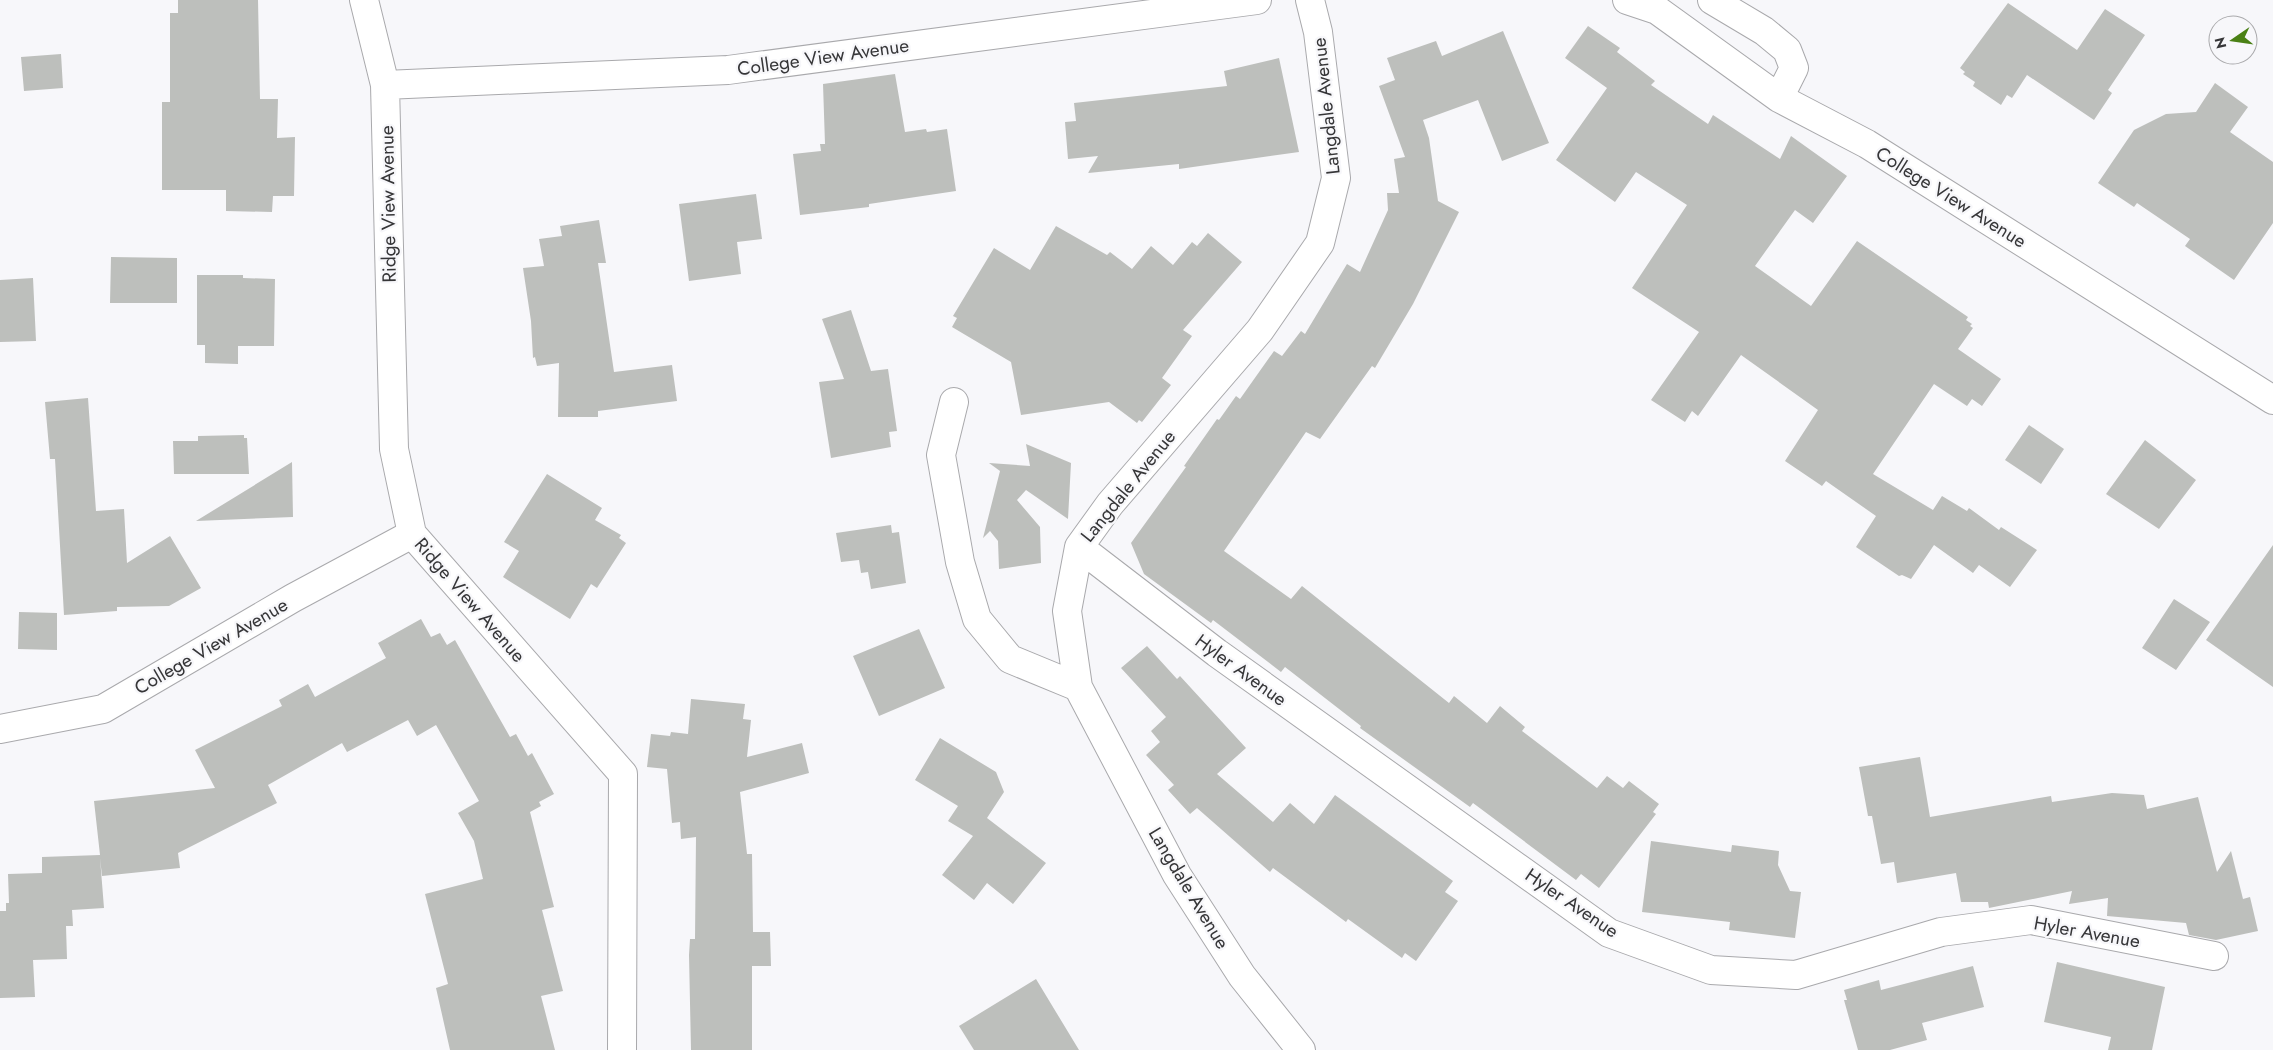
<svg xmlns="http://www.w3.org/2000/svg" width="2273" height="1050" font-family="Jost,sans-serif">
  <rect width="100%" height="100%" fill="#f7f7fa"/>
  <path fill="#bdbfbc" d="M 178,0 L 258,0 L 260,99 L 278,99 L 277,138 L 295,137 L 294,196 L 273,196 L 272,212 L 226,211 L 226,190 L 162,190 L 162,102 L 170,102 L 170,13 L 178,13 Z
    M 2008,3 L 2077,50 L 2105,9 L 2145,35 L 2108,90 L 2112,93 L 2094,120 L 2027,75 L 2012,98 L 2007,95 L 2001,105 L 1973,86 L 1975,82 L 1963,74 L 1965,72 L 1960,68 Z
    M 1588,26 L 1620,48 L 1617,52 L 1655,81 L 1651,85 L 1708,124 L 1713,115 L 1780,159 L 1791,136 L 1847,176 L 1813,223 L 1795,210 L 1755,266 L 1811,306 L 1857,241 L 1968,317 L 1966,320 L 1972,324 L 1970,326 L 1973,328 L 1958,349 L 2001,379 L 1982,406 L 1972,399 L 1967,406 L 1934,384 L 1873,474 L 1933,510 L 1942,496 L 1967,511 L 1969,508 L 1999,530 L 2001,527 L 2037,550 L 2010,587 L 1979,565 L 1973,573 L 1934,545 L 1911,579 L 1902,575 L 1899,576 L 1856,547 L 1876,516 L 1826,481 L 1822,486 L 1785,461 L 1818,410 L 1741,355 L 1698,416 L 1692,411 L 1685,422 L 1651,400 L 1699,332 L 1632,288 L 1687,205 L 1636,172 L 1615,202 L 1556,160 L 1607,88 L 1565,58 Z
    M 1503,31 L 1549,143 L 1502,161 L 1478,100 L 1423,120 L 1429,138 L 1438,201 L 1459,212 L 1413,304 L 1375,368 L 1372,366 L 1320,439 L 1306,432 L 1224,551 L 1291,599 L 1302,586 L 1449,703 L 1454,696 L 1487,723 L 1500,706 L 1525,727 L 1522,731 L 1597,788 L 1607,776 L 1623,788 L 1629,781 L 1659,804 L 1653,812 L 1656,814 L 1599,888 L 1581,874 L 1576,880 L 1473,803 L 1470,807 L 1360,728 L 1361,726 L 1285,667 L 1281,672 L 1213,620 L 1211,623 L 1144,574 L 1131,543 L 1186,467 L 1184,466 L 1217,419 L 1219,420 L 1236,396 L 1240,399 L 1274,351 L 1282,356 L 1301,331 L 1305,334 L 1347,264 L 1360,272 L 1388,210 L 1387,193 L 1399,193 L 1394,159 L 1405,157 L 1379,86 L 1395,80 L 1387,58 L 1436,41 L 1442,56 Z
    M 61,54 L 63,88 L 24,91 L 21,57 Z
    M 1279,58 L 1299,152 L 1179,169 L 1179,164 L 1088,173 L 1098,156 L 1068,159 L 1065,122 L 1076,121 L 1074,103 L 1227,86 L 1224,71 Z
    M 895,74 L 905,132 L 926,129 L 927,132 L 947,129 L 956,191 L 869,204 L 869,207 L 800,215 L 793,154 L 821,151 L 820,144 L 825,144 L 823,84 Z
    M 2215,83 L 2248,107 L 2230,132 L 2273,162 L 2273,223 L 2234,280 L 2185,246 L 2190,239 L 2137,203 L 2134,207 L 2098,183 L 2134,130 L 2166,114 L 2196,112 Z
    M 756,194 L 762,239 L 737,242 L 741,274 L 689,281 L 679,204 Z
    M 599,220 L 606,263 L 598,263 L 614,372 L 672,365 L 677,401 L 598,411 L 598,417 L 558,417 L 559,363 L 537,366 L 535,357 L 533,358 L 531,321 L 523,268 L 544,266 L 539,239 L 562,236 L 560,226 Z
    M 1056,226 L 1107,255 L 1110,252 L 1132,269 L 1151,246 L 1173,265 L 1192,242 L 1197,246 L 1208,233 L 1242,262 L 1183,330 L 1192,336 L 1162,378 L 1171,385 L 1142,422 L 1139,420 L 1137,423 L 1109,402 L 1021,415 L 1011,362 L 952,327 L 957,318 L 953,316 L 994,248 L 1030,270 Z
    M 111,257 L 177,258 L 177,303 L 110,303 Z
    M 197,275 L 243,275 L 243,278 L 275,279 L 274,346 L 238,346 L 238,364 L 205,363 L 205,345 L 197,345 Z
    M 33,278 L 36,341 L 0,342 L 0,280 Z
    M 851,310 L 871,371 L 888,369 L 897,431 L 889,432 L 891,447 L 831,458 L 819,382 L 844,379 L 822,319 Z
    M 88,398 L 96,511 L 124,509 L 127,563 L 170,536 L 201,588 L 169,606 L 117,607 L 117,611 L 64,615 L 55,459 L 50,459 L 45,402 Z
    M 2029,425 L 2064,449 L 2041,484 L 2005,460 Z
    M 244,435 L 244,438 L 247,438 L 249,474 L 174,474 L 173,441 L 198,441 L 198,436 Z
    M 2145,440 L 2196,480 L 2159,529 L 2106,494 Z
    M 1026,444 L 1071,463 L 1068,519 L 1026,490 L 1017,500 L 1040,527 L 1041,563 L 999,569 L 998,541 L 990,531 L 983,538 L 1000,471 L 989,463 L 1030,466 Z
    M 292,462 L 293,517 L 196,521 Z
    M 547,474 L 602,508 L 595,520 L 621,535 L 619,538 L 626,543 L 597,588 L 591,584 L 570,619 L 503,577 L 519,551 L 504,542 Z
    M 891,525 L 892,533 L 899,532 L 906,583 L 871,589 L 868,572 L 861,573 L 859,560 L 841,562 L 836,533 Z
    M 2273,545 L 2273,687 L 2206,640 Z
    M 2174,599 L 2210,622 L 2176,670 L 2142,648 Z
    M 19,612 L 57,613 L 57,650 L 18,649 Z
    M 421,619 L 431,637 L 440,633 L 447,645 L 455,640 L 510,737 L 516,734 L 528,756 L 532,753 L 554,794 L 539,802 L 541,806 L 530,812 L 554,907 L 542,910 L 563,991 L 541,996 L 555,1050 L 450,1050 L 436,988 L 448,984 L 425,894 L 483,879 L 474,841 L 458,813 L 479,801 L 436,725 L 417,736 L 408,720 L 347,752 L 342,743 L 268,785 L 277,803 L 178,853 L 180,868 L 102,876 L 100,858 L 104,908 L 72,910 L 73,926 L 66,926 L 67,959 L 33,960 L 35,997 L 0,998 L 0,911 L 6,911 L 6,903 L 9,903 L 8,874 L 42,873 L 42,857 L 100,855 L 94,801 L 215,788 L 195,750 L 282,706 L 279,700 L 308,684 L 315,697 L 386,658 L 378,643 Z
    M 919,629 L 945,688 L 879,716 L 853,656 Z
    M 1147,646 L 1177,679 L 1180,676 L 1246,748 L 1217,774 L 1273,822 L 1290,803 L 1314,824 L 1335,795 L 1453,881 L 1445,892 L 1458,901 L 1416,961 L 1405,953 L 1402,958 L 1348,919 L 1346,922 L 1273,868 L 1270,872 L 1197,808 L 1190,814 L 1168,790 L 1174,785 L 1146,755 L 1160,742 L 1151,731 L 1166,717 L 1121,668 Z
    M 691,699 L 745,704 L 743,719 L 751,720 L 747,757 L 802,743 L 809,773 L 740,792 L 747,854 L 752,854 L 753,932 L 770,932 L 771,966 L 752,966 L 752,1050 L 691,1050 L 689,955 L 690,939 L 695,939 L 696,837 L 681,839 L 680,822 L 672,823 L 667,769 L 647,767 L 651,734 L 670,736 L 671,732 L 688,734 Z
    M 940,738 L 996,772 L 1004,792 L 987,818 L 1046,863 L 1013,904 L 987,883 L 974,900 L 942,875 L 973,836 L 948,821 L 958,806 L 915,780 Z
    M 1920,757 L 1930,817 L 2051,796 L 2052,802 L 2112,793 L 2144,795 L 2147,809 L 2198,797 L 2217,872 L 2231,851 L 2243,899 L 2250,897 L 2258,931 L 2216,940 L 2189,935 L 2186,923 L 2107,916 L 2108,898 L 2069,904 L 2072,891 L 1989,908 L 1988,902 L 1961,902 L 1956,873 L 1897,883 L 1894,862 L 1881,864 L 1872,816 L 1868,816 L 1859,767 Z
    M 1651,841 L 1731,852 L 1732,845 L 1779,851 L 1778,865 L 1790,891 L 1801,892 L 1795,938 L 1729,930 L 1730,922 L 1642,912 Z
    M 2057,962 L 2165,987 L 2152,1050 L 2108,1050 L 2111,1037 L 2044,1022 Z
    M 1973,966 L 1984,1007 L 1922,1023 L 1927,1040 L 1890,1050 L 1858,1050 L 1844,1000 L 1847,1000 L 1844,990 L 1879,980 L 1881,990 Z
    M 1036,979 L 1079,1050 L 974,1050 L 959,1026 Z"/>
  <g fill="none" stroke-linecap="round" stroke-linejoin="round">
    <g stroke="#a9a9ac" stroke-width="30">
      <path id="street" d="M 364,0 L 385,85 L 394,449 L 412,534 L 623,774 L 622,1050
        M 1627,0 L 1657,10 L 1779,98 L 1867,144 L 2273,400
        M 1712,0 L 1764,31 L 1787,50 L 1794,68 L 1779,98
        M 385,85 L 728,70 L 1257,0
        M 954,402 L 941,455 L 960,562 L 977,619 L 1010,659 L 1078,687
        M 1079,547 L 1217,653 L 1609,933 L 1711,970 L 1796,975 L 1941,932 L 2031,920 L 2214,956
        M 0,729 L 103,709 L 293,598 L 412,534
        M 1301,1050 L 1242,976 L 1177,875 L 1078,687 L 1067,611 L 1079,547 L 1110,504 L 1260,330 L 1320,243 L 1336,178 L 1318,32 L 1310,0"/>
    </g>
    <use href="#street" stroke="#fff" stroke-width="28"/>
  </g>
  <g text-anchor="middle" dominant-baseline="central" stroke-width="4.5" stroke-linejoin="round" paint-order="stroke">
    <g font-size="19" fill="#363638" stroke="#f7f7fa">
      <text transform="translate(823 57) rotate(-8)">College View Avenue</text>
      <text transform="translate(1326 106) rotate(-96)">Langdale Avenue</text>
      <text transform="translate(1951 197) rotate(32)">College View Avenue</text>
      <text transform="translate(388 204) rotate(-91)">Ridge View Avenue</text>
      <text transform="translate(1128 486) rotate(-51)">Langdale Avenue</text>
      <text transform="translate(470 600) rotate(49)">Ridge View Avenue</text>
      <text transform="translate(211 646) rotate(-30)">College View Avenue</text>
      <text transform="translate(1241 670) rotate(36)">Hyler Avenue</text>
      <text transform="translate(1189 888) rotate(59)">Langdale Avenue</text>
      <text transform="translate(1572 903) rotate(34)">Hyler Avenue</text>
      <text transform="translate(2087 932) rotate(10)">Hyler Avenue</text>
    </g>
  </g>
  <g transform="translate(2233 40) rotate(257)"><circle r="24" fill="#f7f7fa" stroke="#aaaaac"/>
  <path d="M0-4L9 19L0 12L-9 19Z" fill="#4a8015"/>
  <text y="-8" font-size="14" font-weight="bold" text-anchor="middle" fill="#363638">N</text>
  </g>
</svg>
